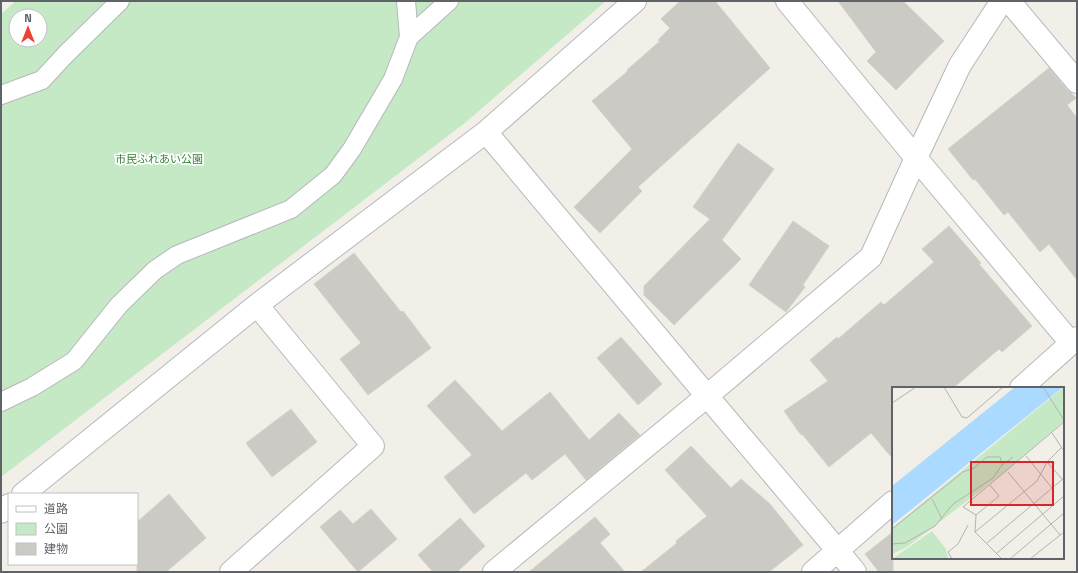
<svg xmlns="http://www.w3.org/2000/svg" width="1078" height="573" font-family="'Titillium Web','Noto Sans JP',sans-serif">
  <rect width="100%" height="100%" fill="#f1efe8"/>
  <path fill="#c5e8c5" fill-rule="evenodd" d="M 16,1 L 606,1 L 466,122 L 1,477 L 1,14 ZM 16,16 L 40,16 L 40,40 L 16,40 Z"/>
  <path fill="#cccac5" stroke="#d6d1c6" d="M 680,1 L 715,1 L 770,68 L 638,187 L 642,191 L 600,233 L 574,207 L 632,149 L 592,101 L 628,71 L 627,70 L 660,41 L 658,40 L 670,28 L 661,19 Z
    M 838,1 L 903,1 L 944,41 L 896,90 L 867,61 L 876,52 Z
    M 1049,68 L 1067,90 L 1072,94 L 1076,98 L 1067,105 L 1077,118 L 1077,280 L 1049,244 L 1040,252 L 1008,212 L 1004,215 L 975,179 L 973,180 L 948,149 Z
    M 738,143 L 774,169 L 722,240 L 741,259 L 674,325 L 644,295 L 644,286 L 710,219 L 693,207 Z
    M 793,221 L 829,246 L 803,285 L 805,287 L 786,312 L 749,285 Z
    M 949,226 L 981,263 L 979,264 L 1032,326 L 1002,352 L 999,349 L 953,388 L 893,388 L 893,459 L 871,433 L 829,467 L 802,434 L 801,435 L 784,411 L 828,381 L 810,360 L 837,337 L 838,339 L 881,302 L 884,305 L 934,262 L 922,249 Z
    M 354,253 L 401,312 L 403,311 L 431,348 L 368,395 L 340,359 L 361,343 L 314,284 Z
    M 621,337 L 662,384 L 638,405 L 597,358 Z
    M 455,380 L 502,431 L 550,392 L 589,440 L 619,413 L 640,435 L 586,480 L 565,454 L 532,480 L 526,473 L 474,514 L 444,477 L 472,455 L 427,406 Z
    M 291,409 L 317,442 L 272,477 L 246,443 Z
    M 691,446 L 731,488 L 741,479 L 770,504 L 803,545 L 769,572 L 641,572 L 677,543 L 676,541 L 707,516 L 665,470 Z
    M 169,494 L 206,538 L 166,572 L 137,572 L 137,522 Z
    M 371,509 L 397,539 L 358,572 L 320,527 L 340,510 L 353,524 Z
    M 595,517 L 610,534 L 600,543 L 625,572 L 529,572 Z
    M 460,518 L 485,546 L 457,572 L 433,572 L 418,555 Z
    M 893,532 L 893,572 L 879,572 L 865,554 Z"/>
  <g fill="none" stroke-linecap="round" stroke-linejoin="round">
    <g stroke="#b5b8bc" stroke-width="20">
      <path id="lane" d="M 409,37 L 449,1
        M 1,95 L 42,80 L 65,55 L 120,1
        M 1,402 L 32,387 L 74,361 L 119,305 L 155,270 L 177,255 L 291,209 L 333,175 L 352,149 L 393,79 L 409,37 L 406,1"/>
    </g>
    <g stroke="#b5b8bc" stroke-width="24">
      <path id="street" d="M 787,1 L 916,158 L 1071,343
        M 1009,1 L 1077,82
        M 486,132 L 707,396 L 838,551 L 855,572
        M 1021,388 L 1077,338
        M 23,494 L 257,305 L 486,132 L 635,1
        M 1,512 L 9,505
        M 231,572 L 373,446 L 257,305
        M 494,572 L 707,396 L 871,257 L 916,158 L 960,65 L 1002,1
        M 813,572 L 893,502"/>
    </g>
    <use href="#lane" stroke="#fff" stroke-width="18"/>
    <use href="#street" stroke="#fff" stroke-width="22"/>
  </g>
  <g text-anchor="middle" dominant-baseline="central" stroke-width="3.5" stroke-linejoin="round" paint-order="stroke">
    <g font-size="11" fill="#348238" stroke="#fff">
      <text x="159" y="159">市民ふれあい公園</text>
    </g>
  </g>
  <g transform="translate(892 387)">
    <rect width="172" height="172" fill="#f1efe8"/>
    <path d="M 172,0 L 172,34 L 114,84 L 15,160 L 0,167 L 0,141 ZM 40,144 L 54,162 L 56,172 L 0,172 Z" fill="#c5e8c5"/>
    <path d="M 123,0 L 171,0 L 0,138 L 0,99 Z" fill="#aadaff"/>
    <path fill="none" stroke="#b3b3b1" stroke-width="1" d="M 52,0 L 70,30 L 75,31 L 111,0M 151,0 L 172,33M 0,16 L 24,0M 160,46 L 172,64M 134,69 L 160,101M 155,75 L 170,92M 116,85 L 168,148M 40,112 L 50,132M 84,128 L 107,109 L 98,98M 0,142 L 71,85 L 82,81 L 95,70 L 108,70 L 110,78M 83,145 L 145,94 L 155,75 L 170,60M 95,156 L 172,91M 0,157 L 13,156 L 43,139 L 61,117 L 101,91 L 110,78 L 121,70M 105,166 L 172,109M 60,172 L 56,165 L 66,157 L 76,138M 110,172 L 83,145 L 84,128 L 71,120 L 172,35M 118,172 L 172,126M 138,172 L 172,145"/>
    <path fill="#d62828" fill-opacity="0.15" stroke="#d62828" stroke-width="2" d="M 79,75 L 161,75 L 161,118 L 79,118 Z"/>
    <rect width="172" height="172" fill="none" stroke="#5f6368" stroke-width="2"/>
  </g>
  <rect width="1078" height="573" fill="none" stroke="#5f6368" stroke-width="4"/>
  <rect x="8" y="493" width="130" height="72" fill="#ffffff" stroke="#bfc1c3"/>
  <rect x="16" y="506" width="20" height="6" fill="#ffffff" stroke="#bfc1c3"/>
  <text x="44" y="513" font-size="12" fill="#5f6368">道路</text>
  <rect x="16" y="523" width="20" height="12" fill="#c5e8c5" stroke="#bfc1c3"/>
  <text x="44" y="533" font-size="12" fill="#5f6368">公園</text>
  <rect x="16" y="543" width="20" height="12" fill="#cccac5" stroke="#bfc1c3"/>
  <text x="44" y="553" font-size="12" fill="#5f6368">建物</text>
  <g transform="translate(28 28)"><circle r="19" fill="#ffffff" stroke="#bfc1c3"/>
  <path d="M0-3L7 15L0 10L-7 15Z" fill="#ea4335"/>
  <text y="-6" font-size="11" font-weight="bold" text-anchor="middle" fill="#5f6368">N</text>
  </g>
</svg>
